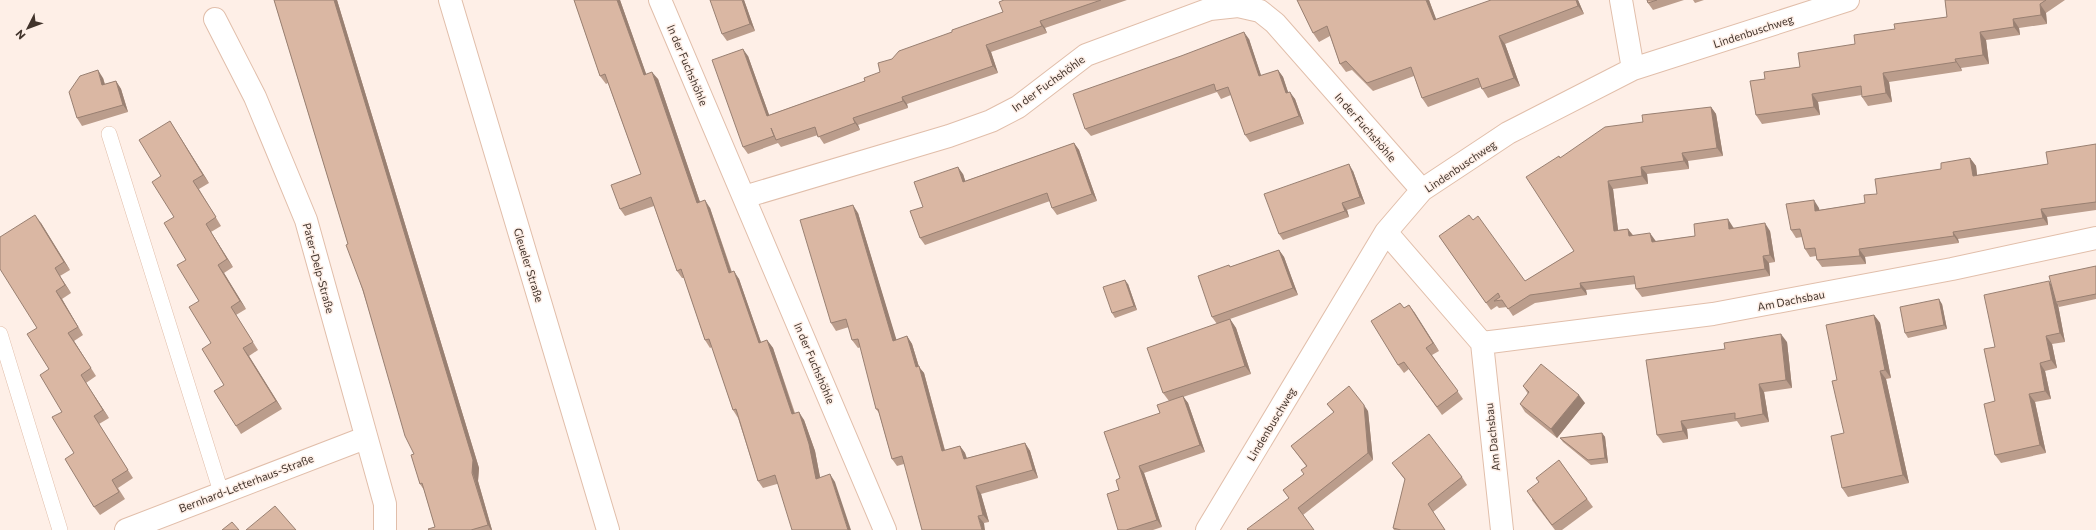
<svg xmlns="http://www.w3.org/2000/svg" width="2096" height="530" font-family="Commissioner,sans-serif">
  <rect width="100%" height="100%" fill="#feefe7"/>
  <g fill="none" stroke-linecap="round" stroke-linejoin="round">
    <g stroke="#e1beaa" stroke-width="16">
      <path id="service" d="M 109,134 L 221,492
        M 0,334 L 60,530"/>
    </g>
    <g stroke="#e1beaa" stroke-width="24">
      <path id="minor" d="M 660,0 L 885,530
        M 1621,0 L 1633,69
        M 215,19 L 255,97 L 306,220 L 385,504 L 385,530
        M 744,197 L 949,136 L 991,121 L 1018,107 L 1086,55 L 1210,9 L 1238,6 L 1260,11 L 1275,23 L 1422,190
        M 1386,232 L 1482,343 L 1502,530
        M 1482,343 L 1713,314 L 1952,269 L 2096,238
        M 126,530 L 365,438
        M 1207,530 L 1386,232 L 1422,190 L 1487,147 L 1508,133 L 1633,69 L 1848,0"/>
    </g>
    <g stroke="#e1beaa" stroke-width="24">
      <path id="tertiary" d="M 450,0 L 608,530"/>
    </g>
    <use href="#service" stroke="#fff" stroke-width="15"/>
    <use href="#minor" stroke="#fff" stroke-width="22"/>
    <use href="#tertiary" stroke="#fff" stroke-width="22"/>
  </g>
  <path fill="#bb9d8c" d="M 274,0 L 337,0 L 479,468 L 478,481 L 492,530 L 429,530 L 435,527 L 424,490 L 420,484 L 414,454 L 348,244 Z
    M 574,0 L 620,0 L 646,74 L 658,79 L 700,202 L 710,208 L 732,272 L 739,279 L 761,342 L 767,340 L 773,348 L 795,413 L 804,420 L 815,451 L 820,478 L 835,482 L 777,484 L 763,488 L 758,481 L 738,418 L 733,410 L 712,347 L 710,348 L 705,340 L 684,278 L 682,278 L 677,271 L 654,206 L 625,216 L 620,209 L 641,174 L 608,83 L 606,84 L 600,76 Z
    M 744,0 L 755,31 L 727,41 L 722,34 Z
    M 1004,0 L 1127,0 L 1045,28 L 1047,33 L 991,52 L 998,73 L 907,104 L 908,108 L 858,125 L 860,130 L 824,144 L 818,135 L 781,147 L 778,143 L 748,154 L 743,147 L 748,56 L 769,115 L 865,81 L 880,72 L 892,59 L 952,32 L 1003,12 Z
    M 1297,0 L 1429,0 L 1436,20 L 1491,0 L 1578,0 L 1584,14 L 1505,44 L 1520,86 L 1488,98 L 1481,87 L 1428,107 L 1422,98 L 1414,76 L 1373,91 L 1352,70 L 1346,72 L 1340,64 L 1330,36 L 1319,42 L 1313,33 Z
    M 1647,0 L 1684,0 L 1653,10 L 1648,3 Z
    M 1693,0 L 1704,0 L 1695,3 Z
    M 1945,0 L 2065,0 L 2046,13 L 2047,24 L 2019,28 L 2020,35 L 1986,40 L 1989,64 L 1961,68 L 1962,71 L 1889,82 L 1892,102 L 1868,106 L 1862,97 L 1862,95 L 1818,102 L 1820,115 L 1762,124 L 1756,115 L 1765,79 L 1800,67 L 1895,29 L 1947,17 Z
    M 1249,39 L 1261,76 L 1278,70 L 1283,77 L 1288,92 L 1295,99 L 1304,124 L 1250,142 L 1245,135 L 1231,95 L 1221,99 L 1217,92 L 1091,136 L 1085,129 Z
    M 103,78 L 105,84 L 116,81 L 121,89 L 128,112 L 82,126 L 77,118 Z
    M 1711,107 L 1716,114 L 1723,156 L 1688,161 L 1689,169 L 1647,174 L 1648,184 L 1613,189 L 1618,230 L 1628,229 L 1633,235 L 1655,240 L 1656,241 L 1695,236 L 1733,227 L 1734,228 L 1770,231 L 1775,262 L 1769,263 L 1770,276 L 1642,297 L 1636,289 L 1636,284 L 1586,290 L 1587,295 L 1535,303 L 1513,316 L 1507,307 L 1499,308 L 1497,306 L 1491,310 L 1439,236 L 1525,281 L 1574,251 L 1560,158 L 1643,122 Z
    M 170,121 L 209,183 L 199,189 L 221,226 L 211,232 L 233,267 L 224,273 L 246,309 L 236,315 L 258,350 L 249,356 L 282,409 L 241,434 L 236,426 L 199,301 L 186,260 L 174,217 Z
    M 1074,143 L 1079,150 L 1097,201 L 1057,215 L 1052,208 L 1050,201 L 925,245 L 920,238 L 923,207 L 963,174 L 965,181 Z
    M 2096,144 L 2096,210 L 2047,217 L 2048,225 L 1958,239 L 1959,243 L 1865,257 L 1866,264 L 1822,267 L 1817,260 L 1816,256 L 1810,257 L 1805,249 L 1802,237 L 1796,238 L 1791,230 L 1819,208 L 1819,210 L 1865,203 L 1877,194 L 1970,158 L 1976,166 L 1977,175 L 2048,164 Z
    M 1353,171 L 1365,204 L 1347,210 L 1349,217 L 1283,240 L 1279,234 Z
    M 858,213 L 896,340 L 907,336 L 912,344 L 919,367 L 924,373 L 945,450 L 960,446 L 965,453 L 967,458 L 1025,443 L 1030,451 L 1038,478 L 981,494 L 989,522 L 984,523 L 904,464 L 897,466 L 892,459 L 879,413 L 876,409 L 861,347 L 858,348 L 852,340 L 849,327 L 836,331 L 831,323 Z
    M 41,223 L 70,270 L 60,276 L 71,293 L 62,299 L 83,335 L 74,341 L 96,376 L 86,383 L 109,418 L 99,424 L 133,478 L 118,488 L 125,499 L 100,515 L 94,507 L 74,453 L 37,328 Z
    M 1279,250 L 1284,257 L 1298,295 L 1230,319 L 1236,328 L 1251,374 L 1183,397 L 1188,403 L 1205,452 L 1144,473 L 1162,527 L 1153,530 L 1118,530 L 1119,490 L 1120,478 L 1160,413 L 1169,401 L 1163,393 L 1217,324 L 1212,317 L 1230,267 Z
    M 2096,266 L 2096,299 L 2059,307 L 2058,305 L 2065,342 L 2052,344 L 2057,368 L 2045,371 L 2051,399 L 2035,402 L 2046,453 L 2001,463 L 1995,455 L 1995,347 L 2049,281 L 2051,285 Z
    M 1128,284 L 1137,310 L 1115,318 L 1112,313 Z
    M 1942,304 L 1947,329 L 1908,338 L 1905,333 Z
    M 1409,305 L 1439,351 L 1432,355 L 1463,399 L 1442,415 L 1409,369 L 1404,373 L 1398,365 L 1404,308 Z
    M 1874,315 L 1880,323 L 1891,378 L 1886,379 L 1909,483 L 1848,497 L 1842,488 L 1844,433 L 1837,380 Z
    M 1787,342 L 1792,388 L 1764,392 L 1769,422 L 1741,427 L 1737,421 L 1687,429 L 1688,439 L 1663,443 L 1657,435 Z
    M 1523,386 L 1585,403 L 1557,438 L 1525,412 L 1520,404 L 1528,394 Z
    M 1327,404 L 1368,411 L 1373,460 L 1303,515 L 1289,498 L 1283,490 L 1304,474 L 1306,466 L 1291,446 L 1334,413 Z
    M 1602,433 L 1605,437 L 1608,463 L 1591,465 L 1563,442 L 1560,438 Z
    M 1559,460 L 1593,507 L 1562,530 L 1555,530 L 1532,500 L 1539,482 Z
    M 1392,463 L 1462,477 L 1467,485 L 1433,512 L 1445,530 L 1394,530 L 1393,528 L 1405,480 Z"/>
  <path fill="#998072" d="M 334,0 L 337,0 L 479,468 L 478,481 L 492,530 L 491,530 L 488,525 Z
    M 617,0 L 620,0 L 649,82 L 644,75 Z
    M 742,0 L 744,0 L 755,31 L 750,24 Z
    M 1426,0 L 1429,0 L 1440,29 L 1434,20 Z
    M 1576,0 L 1578,0 L 1584,14 L 1578,6 Z
    M 2040,4 L 2046,13 L 2047,24 L 2041,15 Z
    M 2013,19 L 2019,28 L 2020,35 L 2014,27 Z
    M 1040,21 L 1045,28 L 1047,33 L 1042,26 Z
    M 1244,32 L 1249,39 L 1264,84 L 1259,76 Z
    M 1980,32 L 1986,40 L 1989,64 L 1983,55 Z
    M 1499,36 L 1505,44 L 1520,86 L 1514,78 Z
    M 986,45 L 991,52 L 998,73 L 993,66 Z
    M 743,49 L 748,56 L 772,123 L 767,116 Z
    M 1955,59 L 1961,68 L 1962,71 L 1956,62 Z
    M 98,70 L 103,78 L 107,93 L 102,85 Z
    M 1278,70 L 1283,77 L 1291,101 L 1286,93 Z
    M 652,72 L 658,79 L 703,211 L 697,203 Z
    M 1883,73 L 1889,82 L 1892,102 L 1886,93 Z
    M 116,81 L 121,89 L 128,112 L 123,105 Z
    M 1290,92 L 1295,99 L 1304,124 L 1299,116 Z
    M 1812,94 L 1818,102 L 1820,115 L 1814,107 Z
    M 902,97 L 907,104 L 908,108 L 903,101 Z
    M 1711,107 L 1716,114 L 1723,156 L 1717,148 Z
    M 853,118 L 858,125 L 860,130 L 855,123 Z
    M 170,121 L 175,129 L 209,183 L 203,175 Z
    M 1074,143 L 1079,150 L 1097,201 L 1092,194 Z
    M 1682,153 L 1688,161 L 1689,169 L 1684,161 Z
    M 1970,158 L 1976,166 L 1978,183 L 1973,176 Z
    M 1349,164 L 1353,171 L 1365,204 L 1360,197 Z
    M 958,167 L 963,174 L 968,189 L 963,182 Z
    M 1641,167 L 1647,174 L 1648,184 L 1642,176 Z
    M 1608,181 L 1613,189 L 1619,238 L 1614,231 Z
    M 705,200 L 710,208 L 734,280 L 729,273 Z
    M 1814,200 L 1819,208 L 1821,218 L 1815,211 Z
    M 1342,203 L 1347,210 L 1349,217 L 1345,211 Z
    M 853,205 L 858,213 L 899,348 L 893,341 Z
    M 2041,209 L 2047,217 L 2048,225 L 2043,218 Z
    M 35,215 L 41,223 L 70,270 L 64,262 Z
    M 1728,219 L 1733,227 L 1735,236 L 1729,229 Z
    M 1765,223 L 1770,231 L 1775,262 L 1770,255 Z
    M 206,224 L 211,232 L 233,267 L 227,259 Z
    M 1628,229 L 1633,236 L 1629,236 Z
    M 1953,232 L 1958,239 L 1959,243 L 1954,236 Z
    M 1650,233 L 1655,240 L 1657,249 L 1652,242 Z
    M 1859,249 L 1865,257 L 1866,264 L 1860,256 Z
    M 1279,250 L 1284,257 L 1298,295 L 1293,288 Z
    M 1763,256 L 1769,263 L 1770,276 L 1765,269 Z
    M 218,265 L 224,273 L 246,309 L 240,301 Z
    M 55,268 L 60,276 L 71,293 L 65,285 Z
    M 734,271 L 739,279 L 764,351 L 759,343 Z
    M 1125,280 L 1128,284 L 1137,310 L 1134,306 Z
    M 2049,281 L 2054,289 L 2056,302 L 2058,305 L 2065,342 L 2060,333 Z
    M 1580,283 L 1586,290 L 1587,295 L 1581,288 Z
    M 56,291 L 62,299 L 83,335 L 78,327 Z
    M 1939,299 L 1942,304 L 1947,329 L 1944,325 Z
    M 1409,305 L 1415,313 L 1439,351 L 1433,343 Z
    M 1874,315 L 1880,323 L 1891,378 L 1885,370 Z
    M 1230,319 L 1236,328 L 1251,374 L 1245,366 Z
    M 68,333 L 74,341 L 96,376 L 91,368 Z
    M 1781,334 L 1787,342 L 1792,388 L 1786,380 Z
    M 907,336 L 912,344 L 919,367 L 924,373 L 947,459 L 942,451 Z
    M 2046,336 L 2052,344 L 2057,368 L 2051,360 Z
    M 767,340 L 773,348 L 797,422 L 792,414 Z
    M 243,348 L 249,356 L 282,409 L 276,401 Z
    M 2040,363 L 2045,371 L 2051,399 L 2045,391 Z
    M 1880,371 L 1886,379 L 1909,483 L 1903,475 Z
    M 81,375 L 86,383 L 109,418 L 103,410 Z
    M 1759,384 L 1764,392 L 1769,422 L 1763,414 Z
    M 2029,394 L 2035,402 L 2046,453 L 2040,445 Z
    M 1579,395 L 1585,403 L 1557,438 L 1551,429 Z
    M 1183,396 L 1188,403 L 1205,452 L 1200,445 Z
    M 1364,405 L 1368,411 L 1373,460 L 1368,453 Z
    M 799,412 L 804,420 L 815,451 L 822,487 L 816,479 Z
    M 1681,421 L 1687,429 L 1688,439 L 1683,431 Z
    M 1602,433 L 1605,437 L 1608,463 L 1605,458 Z
    M 1025,443 L 1030,451 L 1038,478 L 1033,470 Z
    M 960,446 L 965,453 L 969,467 L 964,459 Z
    M 1139,466 L 1144,473 L 1162,527 L 1157,520 Z
    M 830,474 L 835,482 L 851,530 L 848,530 Z
    M 976,486 L 981,494 L 989,522 L 983,515 Z
    M 978,516 L 984,523 L 985,530 L 982,530 Z"/>
  <path fill="#dab7a3" stroke="#998072" d="M 274,0 L 334,0 L 473,460 L 472,473 L 488,525 L 471,530 L 429,530 L 428,529 L 435,527 L 422,483 L 420,484 L 411,455 L 414,454 L 405,436 L 363,290 L 346,245 L 348,244 Z
    M 574,0 L 617,0 L 644,75 L 652,72 L 697,203 L 705,200 L 729,273 L 734,271 L 759,343 L 767,340 L 792,414 L 799,412 L 809,444 L 816,479 L 830,474 L 848,530 L 792,530 L 775,475 L 758,481 L 736,409 L 733,410 L 709,339 L 705,340 L 681,269 L 677,271 L 651,197 L 620,209 L 611,185 L 641,174 L 605,74 L 600,76 Z
    M 710,0 L 742,0 L 750,24 L 722,34 Z
    M 1004,0 L 1101,0 L 1040,21 L 1042,26 L 986,45 L 993,66 L 902,97 L 903,101 L 853,118 L 855,123 L 818,137 L 815,127 L 776,140 L 771,128 L 774,136 L 743,147 L 712,60 L 743,49 L 767,116 L 865,81 L 864,78 L 880,72 L 878,63 L 892,59 L 899,51 L 952,32 L 952,30 L 1003,12 L 999,2 Z
    M 1297,0 L 1426,0 L 1434,20 L 1491,0 L 1576,0 L 1578,6 L 1499,36 L 1514,78 L 1482,89 L 1478,78 L 1422,98 L 1411,67 L 1367,83 L 1346,61 L 1340,64 L 1327,26 L 1313,33 Z
    M 1647,0 L 1657,0 L 1648,3 Z
    M 1945,0 L 2046,0 L 2040,4 L 2041,15 L 2013,19 L 2014,27 L 1980,32 L 1983,55 L 1955,59 L 1956,62 L 1883,73 L 1886,93 L 1862,97 L 1861,86 L 1812,94 L 1814,107 L 1756,115 L 1750,81 L 1765,79 L 1764,72 L 1800,67 L 1798,53 L 1855,44 L 1854,35 L 1895,29 L 1894,24 L 1947,17 Z
    M 1244,32 L 1259,76 L 1278,70 L 1286,93 L 1290,92 L 1299,116 L 1245,135 L 1228,87 L 1216,91 L 1214,84 L 1085,129 L 1073,94 L 1181,56 Z
    M 98,70 L 102,85 L 116,81 L 123,105 L 77,118 L 69,92 L 80,76 Z
    M 1711,107 L 1717,148 L 1682,153 L 1684,161 L 1641,167 L 1642,176 L 1608,181 L 1614,231 L 1628,229 L 1629,236 L 1650,233 L 1652,242 L 1695,236 L 1694,224 L 1728,219 L 1729,229 L 1765,223 L 1770,255 L 1763,256 L 1765,269 L 1636,289 L 1634,276 L 1580,283 L 1581,288 L 1530,295 L 1508,309 L 1502,300 L 1494,301 L 1500,297 L 1498,293 L 1486,303 L 1439,236 L 1469,215 L 1473,220 L 1478,216 L 1525,281 L 1574,251 L 1526,177 L 1559,156 L 1560,158 L 1605,127 L 1643,122 L 1642,115 Z
    M 170,121 L 203,175 L 193,181 L 216,217 L 206,224 L 227,259 L 218,265 L 240,301 L 231,307 L 253,342 L 243,348 L 276,401 L 236,426 L 214,391 L 224,385 L 202,349 L 211,343 L 189,307 L 199,301 L 177,265 L 186,260 L 164,223 L 174,217 L 152,182 L 161,176 L 139,140 Z
    M 1074,143 L 1092,194 L 1052,208 L 1047,193 L 920,238 L 910,211 L 923,207 L 914,182 L 958,167 L 963,182 Z
    M 2096,144 L 2096,202 L 2041,209 L 2043,218 L 1953,232 L 1954,236 L 1859,249 L 1860,256 L 1817,260 L 1815,248 L 1805,249 L 1800,229 L 1791,230 L 1786,204 L 1814,200 L 1815,211 L 1865,203 L 1864,195 L 1877,194 L 1875,179 L 1941,169 L 1941,163 L 1970,158 L 1973,176 L 2048,164 L 2046,152 Z
    M 1349,164 L 1360,197 L 1342,203 L 1345,211 L 1279,234 L 1264,194 Z
    M 853,205 L 893,341 L 907,336 L 916,367 L 919,366 L 942,451 L 960,446 L 964,459 L 1025,443 L 1033,470 L 976,486 L 983,515 L 978,516 L 982,530 L 922,530 L 902,456 L 892,459 L 878,409 L 876,409 L 858,339 L 852,340 L 846,319 L 831,323 L 800,220 Z
    M 35,215 L 64,262 L 55,268 L 65,285 L 56,291 L 78,327 L 68,333 L 91,368 L 81,375 L 103,410 L 94,416 L 128,470 L 112,480 L 119,492 L 94,507 L 65,459 L 74,453 L 52,417 L 62,412 L 40,375 L 49,369 L 27,334 L 37,328 L 0,269 L 0,237 Z
    M 1279,250 L 1293,288 L 1212,317 L 1198,276 L 1229,265 L 1230,267 Z
    M 2096,266 L 2096,294 L 2056,302 L 2049,276 Z
    M 1125,280 L 1134,306 L 1112,313 L 1103,287 Z
    M 2049,281 L 2060,333 L 2046,336 L 2051,360 L 2040,363 L 2045,391 L 2029,394 L 2040,445 L 1995,455 L 1984,404 L 1995,401 L 1984,349 L 1995,347 L 1984,295 Z
    M 1939,299 L 1944,325 L 1905,333 L 1900,307 Z
    M 1400,303 L 1404,308 L 1409,305 L 1433,343 L 1426,348 L 1458,391 L 1437,407 L 1404,362 L 1398,365 L 1371,321 Z
    M 1874,315 L 1885,370 L 1880,371 L 1903,475 L 1842,488 L 1831,436 L 1844,433 L 1832,381 L 1837,380 L 1826,325 Z
    M 1230,319 L 1245,366 L 1163,393 L 1147,348 Z
    M 1781,334 L 1786,380 L 1759,384 L 1763,414 L 1735,419 L 1735,413 L 1681,421 L 1683,431 L 1657,435 L 1646,360 L 1725,349 L 1724,343 Z
    M 1541,364 L 1579,395 L 1551,429 L 1520,404 L 1529,392 L 1523,386 Z
    M 1349,386 L 1364,405 L 1368,453 L 1298,508 L 1314,530 L 1248,530 L 1247,529 L 1289,498 L 1283,490 L 1304,474 L 1301,470 L 1307,466 L 1291,446 L 1334,412 L 1327,404 Z
    M 1183,396 L 1200,445 L 1139,466 L 1157,520 L 1126,530 L 1118,530 L 1107,494 L 1119,490 L 1116,480 L 1120,478 L 1104,432 L 1160,413 L 1157,405 Z
    M 1602,433 L 1605,458 L 1588,460 L 1560,438 Z
    M 1429,434 L 1462,477 L 1428,504 L 1445,530 L 1401,530 L 1393,528 L 1405,479 L 1392,463 Z
    M 1559,460 L 1587,499 L 1552,525 L 1527,491 L 1539,482 L 1536,478 Z
    M 275,506 L 296,530 L 246,530 Z
    M 232,522 L 239,530 L 222,530 Z"/>
  <g text-anchor="middle" dominant-baseline="central" stroke-width="3" stroke-linejoin="round" paint-order="stroke">
    <g font-size="11" fill="#41332b" stroke="#feefe7">
      <text transform="translate(1753 31) rotate(-18)">Lindenbuschweg</text>
      <text transform="translate(688 65) rotate(67)">In der Fuchshöhle</text>
      <text transform="translate(1048 83) rotate(-36)">In der Fuchshöhle</text>
      <text transform="translate(1366 127) rotate(49)">In der Fuchshöhle</text>
      <text transform="translate(1460 166) rotate(-34)">Lindenbuschweg</text>
      <text transform="translate(529 265) rotate(73)">Gleueler Straße</text>
      <text transform="translate(319 268) rotate(75)">Pater-Delp-Straße</text>
      <text transform="translate(1791 300) rotate(-11)">Am Dachsbau</text>
      <text transform="translate(815 363) rotate(67)">In der Fuchshöhle</text>
      <text transform="translate(1271 424) rotate(-59)">Lindenbuschweg</text>
      <text transform="translate(1492 437) rotate(-96)">Am Dachsbau</text>
      <text transform="translate(246 483) rotate(-21)">Bernhard-Letterhaus-Straße</text>
    </g>
  </g>
  <g transform="translate(28 28) rotate(228)" stroke="#feefe7" stroke-width="3" paint-order="stroke">
  <path d="M0-3L7 15L0 10L-7 15Z" fill="#41332b"/>
  <text y="-6" font-size="11" font-weight="bold" text-anchor="middle" fill="#41332b">N</text>
  </g>
</svg>
